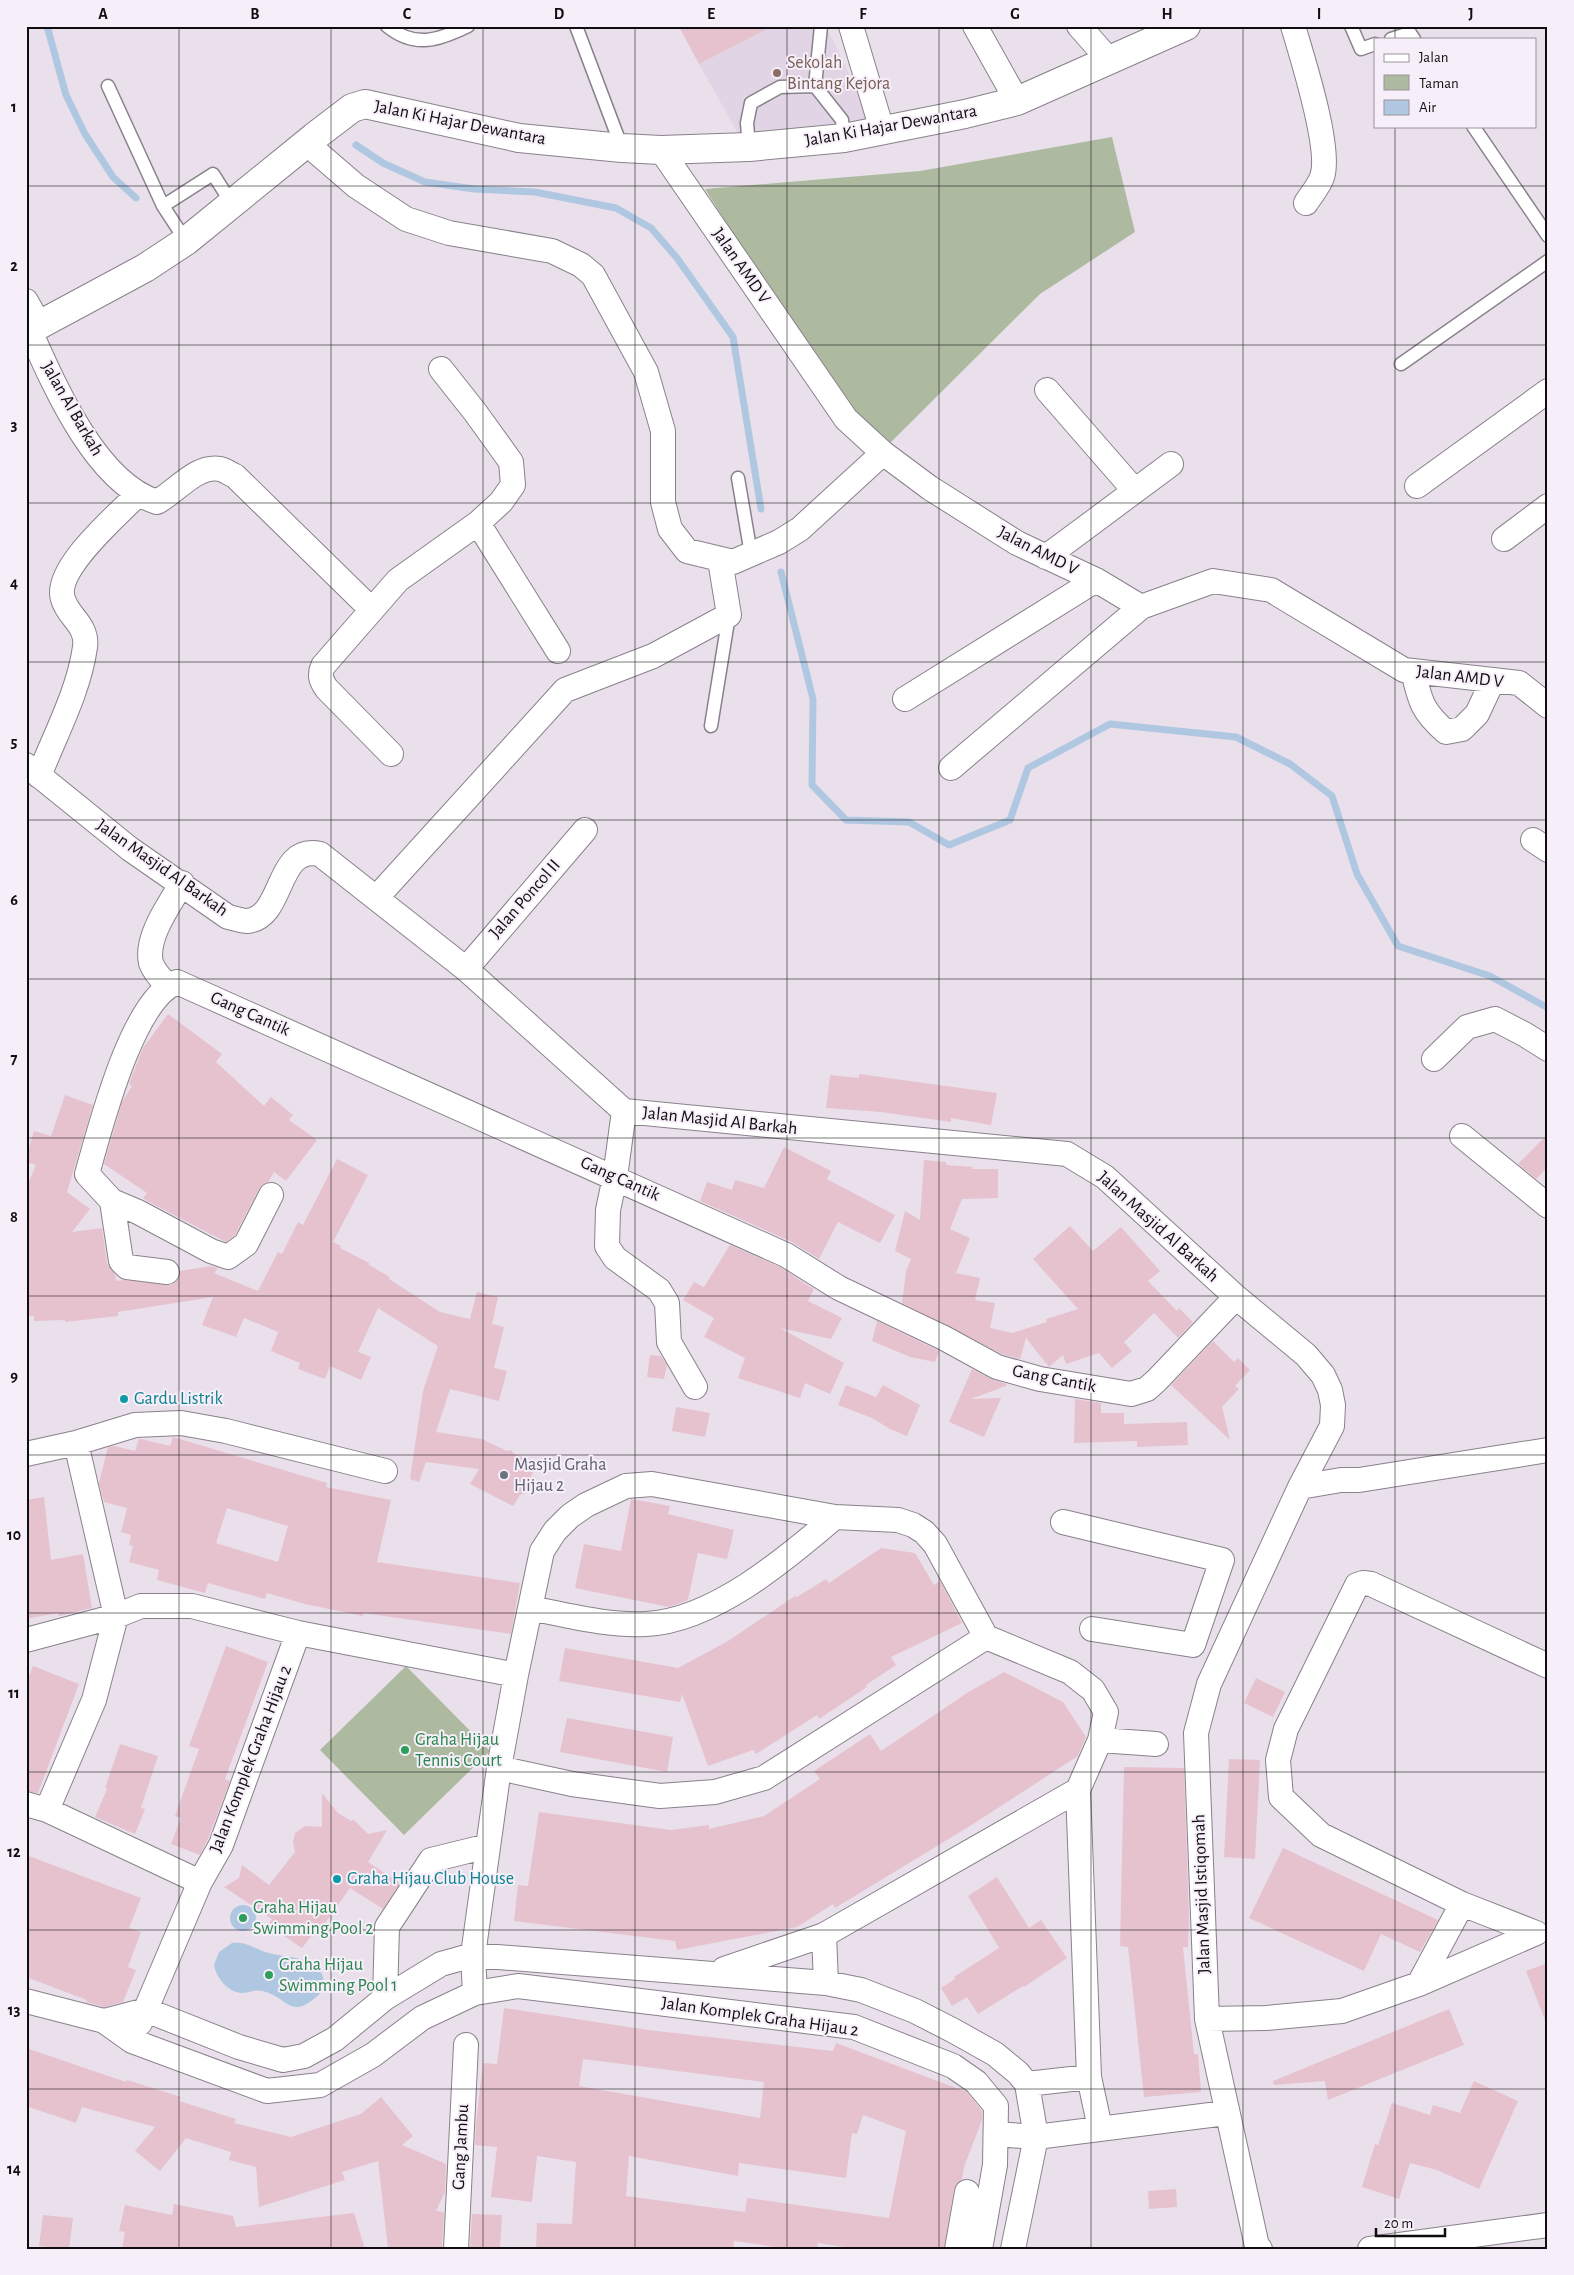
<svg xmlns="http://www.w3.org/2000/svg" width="1574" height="2275" font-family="'Alegreya Sans',sans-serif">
  <rect width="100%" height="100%" fill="#e9e0eb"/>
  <path fill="#e1d4e5" d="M 678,26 L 826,26 L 871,120 L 742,141 Z"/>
  <path fill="#adbaa0" d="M 1112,137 L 1135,232 L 1040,294 L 885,448 L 822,376 L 705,189 L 920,171 Z
    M 406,1666 L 490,1751 L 404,1835 L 320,1750 Z"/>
  <path fill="#b0c7e1" d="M230 1918a13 13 0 1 1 26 0a13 13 0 1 1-26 0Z
    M 232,1943 C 248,1941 255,1950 269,1953 C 290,1959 332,1956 322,1992 C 289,2023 290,1997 262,1991 C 255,1989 249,1993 242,1993 C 229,1993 216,1978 214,1965 L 219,1952 Z"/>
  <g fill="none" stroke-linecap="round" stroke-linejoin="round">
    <path stroke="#b0c7e1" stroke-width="7" d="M 47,26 L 66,95 L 85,134 L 113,177 L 136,198
      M 356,145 L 383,163 L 425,182 L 474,189 L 535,192 L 616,208 L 651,228 L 677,258 L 733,337 L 761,509
      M 781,572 L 813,699 L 812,785 L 846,820 L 909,822 L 949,845 L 1010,820 L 1028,768 L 1110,724 L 1236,737 L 1290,764 L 1332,796 L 1357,874 L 1398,946 L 1490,976 L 1548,1008"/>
  </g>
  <path fill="#e6c2cf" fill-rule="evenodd" d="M 679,26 L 772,26 L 699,64 Z
    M 168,1014 L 222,1054 L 216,1062 L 264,1106 L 271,1097 L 293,1115 L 289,1120 L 317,1140 L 286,1181 L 274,1172 L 268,1182 L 259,1189 L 235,1235 L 226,1242 L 147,1201 L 143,1198 L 147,1193 L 104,1164 L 122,1102 L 132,1086 L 129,1084 L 143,1048 Z
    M 859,1074 L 997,1093 L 991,1125 L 951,1118 L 951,1122 L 881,1112 L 826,1108 L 830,1075 L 859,1078 Z
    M 65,1095 L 93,1105 L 67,1192 L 90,1209 L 72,1232 L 102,1228 L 107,1263 L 115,1274 L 116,1281 L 124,1280 L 172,1285 L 178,1280 L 180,1271 L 211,1266 L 218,1268 L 214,1273 L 258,1291 L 278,1252 L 282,1254 L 298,1222 L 303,1225 L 337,1159 L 368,1175 L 333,1242 L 341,1246 L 340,1248 L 369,1263 L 369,1265 L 390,1277 L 389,1279 L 440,1312 L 470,1319 L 477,1292 L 498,1297 L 492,1324 L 504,1327 L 494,1368 L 507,1371 L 499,1401 L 450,1389 L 436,1432 L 482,1439 L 507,1451 L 511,1450 L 513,1453 L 537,1464 L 528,1483 L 530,1491 L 520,1495 L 513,1506 L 470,1484 L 479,1469 L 426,1462 L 419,1482 L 410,1479 L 423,1391 L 438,1346 L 378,1308 L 358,1352 L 371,1357 L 361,1380 L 330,1366 L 325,1379 L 298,1369 L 300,1363 L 271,1351 L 278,1332 L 244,1318 L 236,1337 L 202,1325 L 213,1297 L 118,1312 L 118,1316 L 65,1322 L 65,1320 L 34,1321 L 34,1316 L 26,1316 L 26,1188 L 36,1165 L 26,1162 L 26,1157 L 34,1131 L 51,1136 Z
    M 1548,1134 L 1548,1167 L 1536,1179 L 1518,1164 Z
    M 784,1147 L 831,1171 L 827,1179 L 895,1215 L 880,1243 L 838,1222 L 819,1259 L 792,1242 L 700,1201 L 707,1182 L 732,1190 L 735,1180 L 764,1188 Z
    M 924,1160 L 946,1162 L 946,1165 L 973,1167 L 972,1169 L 998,1169 L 998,1198 L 962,1199 L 950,1229 L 970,1238 L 956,1273 L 980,1278 L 975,1300 L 995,1303 L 990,1328 L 1012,1333 L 1047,1322 L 1046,1319 L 1078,1309 L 1033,1259 L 1070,1226 L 1093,1251 L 1121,1227 L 1160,1271 L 1148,1281 L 1177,1311 L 1179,1308 L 1193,1322 L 1178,1338 L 1154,1313 L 1124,1342 L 1132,1351 L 1112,1368 L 1099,1353 L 1066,1364 L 1063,1355 L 1049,1367 L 1026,1338 L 1020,1359 L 1002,1354 L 902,1303 L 906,1271 L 911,1259 L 895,1251 L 905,1211 L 920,1220 Z
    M 730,1245 L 780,1267 L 807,1285 L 814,1289 L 808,1301 L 842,1318 L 831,1339 L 780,1328 L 844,1363 L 830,1394 L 805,1383 L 800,1398 L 738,1378 L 745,1358 L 704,1337 L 714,1318 L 683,1300 L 694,1282 L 704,1287 Z
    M 877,1321 L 939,1351 L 935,1362 L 910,1357 L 872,1341 Z
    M 1213,1341 L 1234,1362 L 1238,1358 L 1250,1370 L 1235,1386 L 1239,1389 L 1222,1407 L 1230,1440 L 1171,1385 Z
    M 650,1355 L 661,1356 L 667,1365 L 664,1379 L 647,1377 Z
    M 972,1369 L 991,1379 L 1007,1384 L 1006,1386 L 971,1399 L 1001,1398 L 984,1437 L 949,1422 Z
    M 846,1385 L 876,1397 L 883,1385 L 920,1405 L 907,1436 L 890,1429 L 872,1418 L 838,1405 Z
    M 1075,1399 L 1101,1403 L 1101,1413 L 1124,1413 L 1124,1424 L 1187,1422 L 1188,1445 L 1137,1447 L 1137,1441 L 1074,1443 Z
    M 676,1407 L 710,1413 L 705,1437 L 672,1431 Z
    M 173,1437 L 327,1483 L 326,1487 L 391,1500 L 377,1562 L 520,1583 L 511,1634 L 363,1613 L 363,1616 L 305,1604 L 267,1593 L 265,1599 L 208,1583 L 205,1593 L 157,1580 L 159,1570 L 129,1562 L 133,1546 L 129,1545 L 131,1535 L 121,1532 L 127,1508 L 104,1502 L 99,1483 L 108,1447 L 114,1446 L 135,1451 L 139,1439 L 141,1439 L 170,1446 ZM 227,1508 L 288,1526 L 278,1562 L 216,1543 Z
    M 44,1497 L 51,1560 L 83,1554 L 92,1608 L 59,1616 L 58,1613 L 26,1619 L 26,1500 Z
    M 631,1499 L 670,1506 L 668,1514 L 734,1530 L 727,1559 L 698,1553 L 688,1600 L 669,1607 L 575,1588 L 584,1544 L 621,1551 Z
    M 881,1548 L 915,1553 L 934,1585 L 940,1581 L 962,1623 L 891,1657 L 896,1665 L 866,1685 L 867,1687 L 819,1719 L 817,1715 L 756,1754 L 753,1750 L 708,1766 L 682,1694 L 680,1702 L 559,1681 L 565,1648 L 678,1668 L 728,1641 L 795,1596 L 797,1597 L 826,1579 L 829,1583 Z
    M 226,1646 L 268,1662 L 225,1779 L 230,1781 L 208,1839 L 200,1855 L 171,1844 L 181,1818 L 175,1816 L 199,1749 L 189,1746 Z
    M 33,1666 L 79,1684 L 38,1793 L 26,1791 L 26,1684 Z
    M 1004,1672 L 1063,1702 L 1086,1737 L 1078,1756 L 970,1826 L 835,1908 L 833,1904 L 797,1927 L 677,1950 L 675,1941 L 514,1921 L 518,1885 L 528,1886 L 539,1812 L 671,1830 L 709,1825 L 709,1829 L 764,1816 L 820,1779 L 814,1771 L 870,1734 L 881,1751 L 967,1693 Z
    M 1256,1678 L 1285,1692 L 1273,1717 L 1244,1703 Z
    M 567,1718 L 673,1737 L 667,1772 L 560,1752 Z
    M 120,1744 L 158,1756 L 141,1808 L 145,1809 L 135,1834 L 95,1817 L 107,1789 L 105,1788 Z
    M 1229,1759 L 1260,1760 L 1255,1859 L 1224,1857 Z
    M 1124,1767 L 1184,1768 L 1189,1917 L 1188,1947 L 1183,1947 L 1194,2054 L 1198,2054 L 1201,2092 L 1144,2097 L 1128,1947 L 1120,1946 Z
    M 322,1793 L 338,1813 L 351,1821 L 354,1820 L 368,1834 L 387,1830 L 368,1862 L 400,1883 L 383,1909 L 350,1888 L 316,1936 L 313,1934 L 302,1948 L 281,1934 L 269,1923 L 272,1919 L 224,1887 L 239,1878 L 242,1865 L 269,1885 L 295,1852 L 293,1842 L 295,1833 L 305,1826 L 322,1827 Z
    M 1283,1848 L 1438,1920 L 1420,1952 L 1381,1934 L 1364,1971 L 1249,1918 Z
    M 26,1855 L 141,1898 L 129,1928 L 141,1932 L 128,1967 L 136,1970 L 123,2002 L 104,2007 L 86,2002 L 87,2000 L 26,1977 Z
    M 997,1877 L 1029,1928 L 1041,1920 L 1067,1958 L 1024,1987 L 1023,1986 L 978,2014 L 967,1997 L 952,2006 L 941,1988 L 955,1979 L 954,1977 L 999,1948 L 968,1896 Z
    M 1548,1963 L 1548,2023 L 1546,2023 L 1526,1971 Z
    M 504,2008 L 648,2030 L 833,2051 L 836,2043 L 967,2092 L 982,2111 L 982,2120 L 964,2167 L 962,2179 L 954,2189 L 944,2249 L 857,2249 L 818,2243 L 817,2249 L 789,2249 L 734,2241 L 733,2249 L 536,2249 L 537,2223 L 572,2224 L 576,2162 L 537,2156 L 532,2202 L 491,2197 L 497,2147 L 475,2145 L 476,2123 L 483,2063 L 497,2064 ZM 583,2059 L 764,2082 L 760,2118 L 579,2086 ZM 863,2115 L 906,2131 L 889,2218 L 747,2198 L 745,2212 L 626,2196 L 629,2156 L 738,2176 L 739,2163 L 846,2178 L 852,2133 L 857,2134 Z
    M 1449,2009 L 1464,2045 L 1328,2100 L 1325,2081 L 1274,2085 L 1273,2081 Z
    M 26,2048 L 126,2082 L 127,2080 L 181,2097 L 179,2101 L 236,2119 L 234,2123 L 291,2137 L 361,2114 L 381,2097 L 413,2136 L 402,2145 L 446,2164 L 445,2192 L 436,2211 L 444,2212 L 442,2249 L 388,2249 L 378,2161 L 342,2172 L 345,2180 L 259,2207 L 256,2167 L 229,2160 L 231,2152 L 186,2138 L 160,2171 L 135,2151 L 155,2127 L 82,2107 L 76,2123 L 26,2106 Z
    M 1474,2081 L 1518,2101 L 1479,2189 L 1437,2170 L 1410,2163 L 1399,2199 L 1362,2187 L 1375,2144 L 1378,2145 L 1392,2103 L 1430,2115 L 1433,2105 L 1460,2113 Z
    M 1176,2189 L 1177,2207 L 1149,2209 L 1148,2191 Z
    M 174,2204 L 233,2216 L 236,2227 L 354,2213 L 365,2249 L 122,2249 L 125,2232 L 119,2231 L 125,2205 L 172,2215 Z
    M 472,2214 L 502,2215 L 500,2249 L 470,2249 Z
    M 43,2215 L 73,2218 L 69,2249 L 39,2246 Z"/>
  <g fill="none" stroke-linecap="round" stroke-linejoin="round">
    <g stroke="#89818b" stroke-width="15">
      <path id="lane" d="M 387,26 C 415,49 439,40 468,26
        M 576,26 L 622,148
        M 1351,26 L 1361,49 L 1375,44
        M 1391,39 L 1410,33 L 1414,39
        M 108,86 L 163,206 L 186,241
        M 815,86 L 821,26
        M 1473,126 L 1548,236
        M 749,147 L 747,123 L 751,103 L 780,87 L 815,86 L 842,120 L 844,138
        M 163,206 L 213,174 L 232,204
        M 1401,364 L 1548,261
        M 738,478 L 751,554
        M 711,726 L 729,615"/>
    </g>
    <g stroke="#89818b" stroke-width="26">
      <path id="street" d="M 851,26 L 882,130
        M 975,26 L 1017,101
        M 1079,26 L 1110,61
        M 1293,26 C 1302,57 1332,149 1322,177 C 1319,186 1311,195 1306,203
        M 306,143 L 356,186 L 406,219 L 449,233 L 552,251 L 581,265 L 593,275 L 646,372 L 663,431 L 663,502 L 670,529 L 687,551 L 733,562 L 779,542 L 800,529 L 883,453
        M 661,150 L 846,419 L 883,453 L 930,488 L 1017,543 L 1096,580 L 1141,607
        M 26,301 L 40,326
        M 30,331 C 54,385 96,483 157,502 C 176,492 197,464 220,469 C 225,470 230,474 235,476 L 372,610
        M 1047,390 L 1135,491
        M 1417,486 L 1548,391
        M 478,523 L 558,651
        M 1504,539 L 1548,506
        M 1046,557 L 1171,464
        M 1413,671 C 1420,701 1422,711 1446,732 L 1462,729 L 1477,714 L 1493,680
        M 905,699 L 1096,580
        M 391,754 L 327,689 C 321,681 319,675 323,666 L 398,580 L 478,523 L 501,502 L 513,485 L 511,462 L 475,412 L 441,369
        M 26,765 L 130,849 L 228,917 C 234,918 241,921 247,921 C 285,918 275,844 320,854 L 466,969 L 624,1111 L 1067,1154 L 1105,1177 L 1236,1297 L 1306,1355 L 1323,1375 L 1330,1390 L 1333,1405 L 1332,1426 L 1300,1487 L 1209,1684 L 1196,1733 L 1207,2019 L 1257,2246 L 1260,2249
        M 951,768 L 1141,607 L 1213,581 L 1271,590 L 1404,670 L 1519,683 L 1548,706
        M 39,776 C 55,735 79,691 85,647 C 88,625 68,617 63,599 C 53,569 119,514 138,494
        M 1533,840 L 1548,850
        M 377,897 L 565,690 L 653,656 L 729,615 L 720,560
        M 466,969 L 585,830
        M 167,985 C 161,979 154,971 151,963 C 145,937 170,904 182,883
        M 1434,1059 L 1467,1027 L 1495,1019 L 1524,1034 L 1548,1049
        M 624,1111 L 615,1177 L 608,1210 L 607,1246 L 615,1258 L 659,1290 L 667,1303 L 669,1342 L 695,1387
        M 1462,1136 L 1548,1206
        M 271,1195 L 246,1244 L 228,1257 L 211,1251 L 138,1212 L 112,1201 L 87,1174 C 100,1129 132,999 177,982 L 786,1255 L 839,1288 L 944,1338 L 997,1367 L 1040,1379 L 1131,1394 L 1147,1389 L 1157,1380 L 1236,1297
        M 112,1201 L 121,1261 L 127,1267 L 167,1272
        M 26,1454 L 76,1443 L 135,1425 L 181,1423 L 226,1431 L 385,1471
        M 1300,1487 L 1341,1480 L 1359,1480 L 1548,1450
        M 1063,1522 L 1222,1560 L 1193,1645 L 1092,1629
        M 530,1608 C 567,1615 607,1626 646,1624 C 713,1621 786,1559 835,1517
        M 26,1640 L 116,1616 L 141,1606 L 192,1606 L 298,1633 L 516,1675
        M 1100,1740 L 1156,1744
        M 499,1768 L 572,1784 L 660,1796 L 715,1792 L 764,1778 L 986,1637
        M 26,1804 L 47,1810 L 200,1882
        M 47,1810 L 94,1700 L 116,1616 L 76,1443
        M 824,1935 L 826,1983
        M 724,1969 L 824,1935 L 1078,1790
        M 1419,1984 L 1462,1904
        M 475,1993 L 473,1955 L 499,1768 L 516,1675 L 542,1551 L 555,1531 L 570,1516 L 586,1505 L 626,1486 L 652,1484 L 835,1517 L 898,1520 L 913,1525 L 924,1532 L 935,1544 L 986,1637 L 1070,1672 L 1093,1690 L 1106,1712 L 1100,1740 L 1078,1790 L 1089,2077 L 1100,2128
        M 385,1998 L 387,1927 L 431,1860 L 488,1846
        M 26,2001 L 104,2021 L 132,2041 L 267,2091 L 320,2085 L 373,2055 L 422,2018 L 475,1993 L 518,1986 L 854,2027 L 953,2066 L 976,2082 L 996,2106 L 995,2165 L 980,2249
        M 1207,2019 L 1266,2018 L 1342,2011 L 1419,1984 L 1536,1933 L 1462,1904 L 1321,1835 L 1281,1797 L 1278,1760 L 1286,1729 L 1357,1585 L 1363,1583 L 1371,1584 L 1548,1666
        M 104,2021 L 146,2010 L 239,2047 L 283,2060 L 304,2056 L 335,2039 L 385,1998 L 441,1964 L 473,1955 L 826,1983 L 861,1990 L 915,2011 L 954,2031 L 995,2054 L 1018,2073 L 1027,2084 L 1036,2137 L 1013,2249
        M 140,2023 L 200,1882 L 221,1845 L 298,1633
        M 1027,2084 L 1089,2077
        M 996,2134 L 1036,2137 L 1226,2113
        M 456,2249 L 466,2045
        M 957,2249 L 967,2192
        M 1370,2249 L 1548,2225"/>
    </g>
    <g stroke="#89818b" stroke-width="30">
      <path id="secondary" d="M 26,332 L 145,268 L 186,241 L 314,137 L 352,108 L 365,104 L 519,138 L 622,148 L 661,150 L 749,147 L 844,138 L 965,114 L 1017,101 L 1186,26"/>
    </g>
    <use href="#lane" stroke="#fff" stroke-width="12"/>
    <use href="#street" stroke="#fff" stroke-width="24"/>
    <use href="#secondary" stroke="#fff" stroke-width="28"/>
  </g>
  <path fill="none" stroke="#100d10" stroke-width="1" stroke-opacity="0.55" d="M 179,26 L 179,2249M 331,26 L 331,2249M 483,26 L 483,2249M 635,26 L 635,2249M 787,26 L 787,2249M 939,26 L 939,2249M 1091,26 L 1091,2249M 1243,26 L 1243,2249M 1395,26 L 1395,39M 1395,126 L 1395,2249M 26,186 L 1548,186M 26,345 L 1548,345M 26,503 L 1548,503M 26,662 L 1548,662M 26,820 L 1548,820M 26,979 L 1548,979M 26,1138 L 1548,1138M 26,1296 L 1548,1296M 26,1455 L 1548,1455M 26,1613 L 1548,1613M 26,1772 L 1548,1772M 26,1930 L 1548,1930M 26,2089 L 1548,2089"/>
  <circle fill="#8d6e63" stroke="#f6eef8" stroke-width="2" cx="777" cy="73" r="5"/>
  <g fill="#0f9aa8" stroke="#f6eef8" stroke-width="2">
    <circle cx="124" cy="1399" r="5"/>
    <circle cx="337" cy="1879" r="5"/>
  </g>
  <circle fill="#6b7280" stroke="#f6eef8" stroke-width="2" cx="504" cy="1475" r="5"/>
  <g fill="#2e9e5b" stroke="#f6eef8" stroke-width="2">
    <circle cx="405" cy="1750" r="5"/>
    <circle cx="243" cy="1918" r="5"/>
    <circle cx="269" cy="1975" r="5"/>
  </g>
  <g text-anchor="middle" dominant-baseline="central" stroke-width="4" stroke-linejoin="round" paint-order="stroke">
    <g font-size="18" fill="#785e54" stroke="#f6eef8" text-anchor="start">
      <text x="787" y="63">Sekolah<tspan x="787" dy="21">Bintang Kejora</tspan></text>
    </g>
    <g font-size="18" fill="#100d10" stroke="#f6eef8">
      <text transform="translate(460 123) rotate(11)">Jalan Ki Hajar Dewantara</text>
      <text transform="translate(891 126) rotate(-10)">Jalan Ki Hajar Dewantara</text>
      <text transform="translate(741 266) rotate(55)">Jalan AMD V</text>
      <text transform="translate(72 409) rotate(60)">Jalan Al Barkah</text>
      <text transform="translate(1038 551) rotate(27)">Jalan AMD V</text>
      <text transform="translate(1460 677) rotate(7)">Jalan AMD V</text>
      <text transform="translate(162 868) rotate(35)">Jalan Masjid Al Barkah</text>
      <text transform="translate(525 899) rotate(-49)">Jalan Poncol II</text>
      <text transform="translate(250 1014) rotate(24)">Gang Cantik</text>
      <text transform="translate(720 1121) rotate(6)">Jalan Masjid Al Barkah</text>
      <text transform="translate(620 1179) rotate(24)">Gang Cantik</text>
      <text transform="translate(1158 1227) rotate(42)">Jalan Masjid Al Barkah</text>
      <text transform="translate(1054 1379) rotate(11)">Gang Cantik</text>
      <text transform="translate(251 1759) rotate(-69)">Jalan Komplek Graha Hijau 2</text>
      <text transform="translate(1202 1894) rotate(-92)">Jalan Masjid Istiqomah</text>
      <text transform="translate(760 2017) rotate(8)">Jalan Komplek Graha Hijau 2</text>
      <text transform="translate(461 2147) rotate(-87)">Gang Jambu</text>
    </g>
    <g font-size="18" fill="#0d838f" stroke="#f6eef8" text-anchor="start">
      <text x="134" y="1399">Gardu Listrik</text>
      <text x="347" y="1879">Graha Hijau Club House</text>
    </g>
    <g font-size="18" fill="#5b616d" stroke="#f6eef8" text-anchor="start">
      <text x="514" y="1465">Masjid Graha<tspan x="514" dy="21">Hijau 2</tspan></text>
    </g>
    <g font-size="18" fill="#27864d" stroke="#f6eef8" text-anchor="start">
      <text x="415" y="1740">Graha Hijau<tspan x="415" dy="21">Tennis Court</tspan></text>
      <text x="253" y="1908">Graha Hijau<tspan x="253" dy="21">Swimming Pool 2</tspan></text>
      <text x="279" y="1965">Graha Hijau<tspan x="279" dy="21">Swimming Pool 1</tspan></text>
    </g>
  </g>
  <rect width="1574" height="2275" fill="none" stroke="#f6eef8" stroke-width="55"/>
  <rect x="1374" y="38" width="162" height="90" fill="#f6eef8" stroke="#9a949b"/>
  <rect x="1384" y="54" width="25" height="8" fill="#ffffff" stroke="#9a949b"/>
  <text x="1419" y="62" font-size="15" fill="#100d10">Jalan</text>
  <rect x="1384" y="75" width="25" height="15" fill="#adbaa0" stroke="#9a949b"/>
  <text x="1419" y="88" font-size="15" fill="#100d10">Taman</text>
  <rect x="1384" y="100" width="25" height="15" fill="#b0c7e1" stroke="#9a949b"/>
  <text x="1419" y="112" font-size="15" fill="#100d10">Air</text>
  <path d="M1376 2228v8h69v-8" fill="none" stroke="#100d10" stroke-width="2.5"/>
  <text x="1384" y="2228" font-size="15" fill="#100d10" stroke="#f6eef8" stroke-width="4" paint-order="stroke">20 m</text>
  <rect x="28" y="28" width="1518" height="2220" fill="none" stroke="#100d10" stroke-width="2"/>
  <g font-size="16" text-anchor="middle" font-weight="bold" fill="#100d10">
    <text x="103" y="19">A</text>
    <text x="255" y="19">B</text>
    <text x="407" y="19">C</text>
    <text x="559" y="19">D</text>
    <text x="711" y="19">E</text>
    <text x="863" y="19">F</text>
    <text x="1015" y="19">G</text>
    <text x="1167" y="19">H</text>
    <text x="1319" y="19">I</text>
    <text x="1471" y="19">J</text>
    <text x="14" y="112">1</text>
    <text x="14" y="271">2</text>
    <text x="14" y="430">3</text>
    <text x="14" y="588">4</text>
    <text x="14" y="747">5</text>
    <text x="14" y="905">6</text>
    <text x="14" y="1064">7</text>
    <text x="14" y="1222">8</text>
    <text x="14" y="1381">9</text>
    <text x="14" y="1540">10</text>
    <text x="14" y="1698">11</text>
    <text x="14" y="1857">12</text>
    <text x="14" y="2015">13</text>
    <text x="14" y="2174">14</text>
  </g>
</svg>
